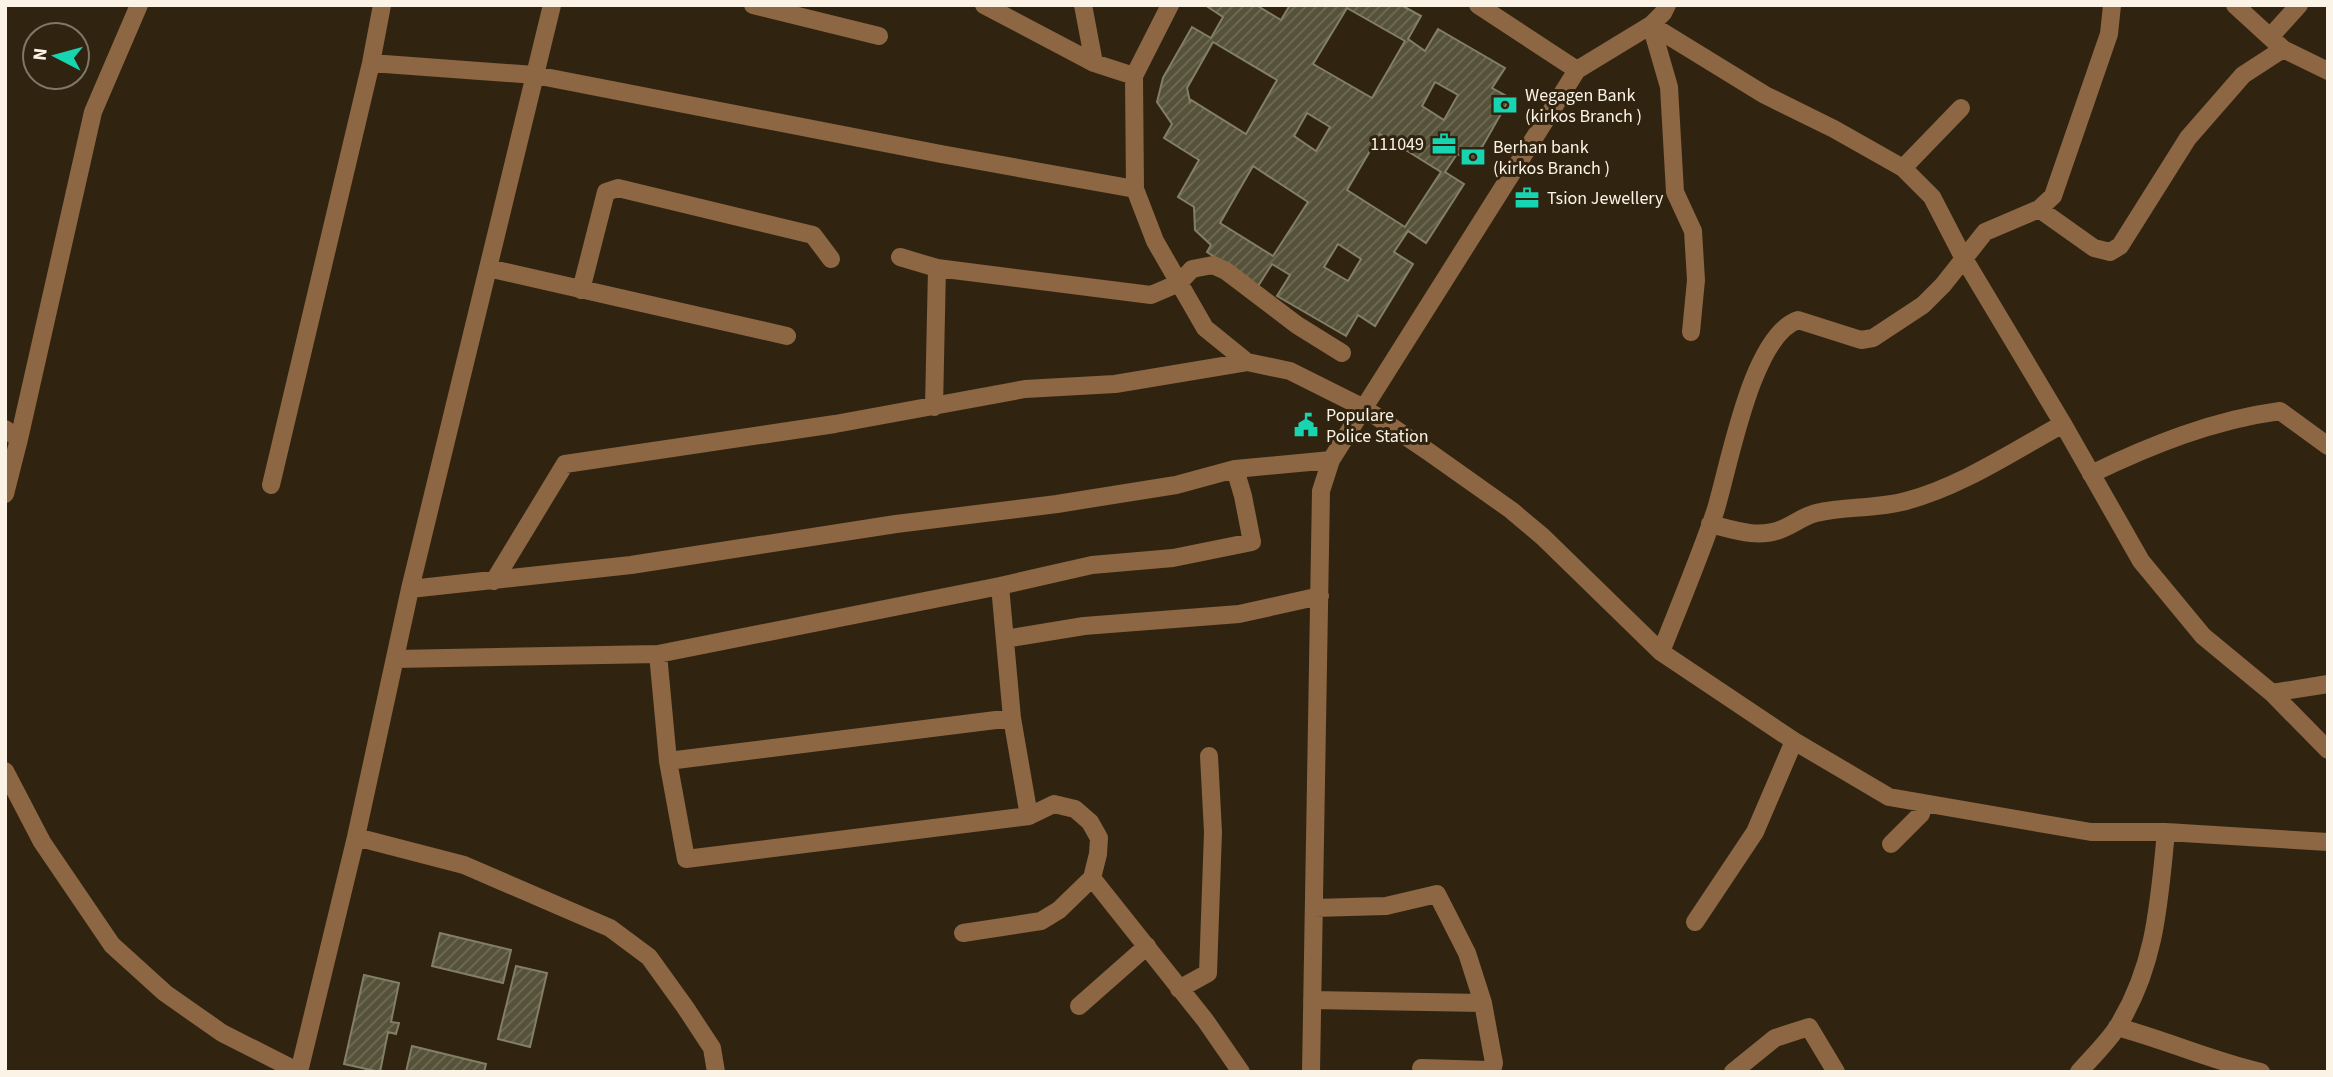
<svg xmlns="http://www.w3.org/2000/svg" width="2333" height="1077" font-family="'Source Sans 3',sans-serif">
  <defs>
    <pattern id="building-hatch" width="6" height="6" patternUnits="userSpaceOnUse" patternTransform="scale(1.75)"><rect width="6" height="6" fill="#56523a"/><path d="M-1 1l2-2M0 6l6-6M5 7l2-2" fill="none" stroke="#6f6b56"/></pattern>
  </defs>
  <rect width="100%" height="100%" fill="#302410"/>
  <path fill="url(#building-hatch)" stroke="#837f65" stroke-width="2" fill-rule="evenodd" d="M 1205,5 L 1256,5 L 1281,20 L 1290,5 L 1401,5 L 1421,16 L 1408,39 L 1425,51 L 1438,29 L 1505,68 L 1492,88 L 1510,98 L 1473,163 L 1457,154 L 1445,172 L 1464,184 L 1426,243 L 1408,231 L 1394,252 L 1413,264 L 1375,326 L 1358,315 L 1346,336 L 1277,296 L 1290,275 L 1272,264 L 1258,286 L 1207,252 L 1211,245 L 1195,230 L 1194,207 L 1178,197 L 1199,160 L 1164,138 L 1172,124 L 1157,102 L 1163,78 L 1192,27 L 1211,38 L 1223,17 ZM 1347,8 L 1405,41 L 1372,98 L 1313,64 ZM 1213,42 L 1277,80 L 1246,134 L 1191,100 L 1190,102 L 1187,88 ZM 1435,82 L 1458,95 L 1444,120 L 1422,106 ZM 1307,113 L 1330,127 L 1316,151 L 1294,136 ZM 1380,134 L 1441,172 L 1405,227 L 1347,190 ZM 1253,166 L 1308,202 L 1273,256 L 1220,223 ZM 1338,244 L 1361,259 L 1348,281 L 1324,267 Z
    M 440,933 L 511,950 L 503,983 L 432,966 Z
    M 516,966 L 547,973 L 530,1047 L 498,1039 Z
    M 364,975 L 399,983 L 391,1022 L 399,1023 L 396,1034 L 388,1032 L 380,1072 L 344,1064 Z
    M 412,1046 L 486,1064 L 484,1072 L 406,1072 Z"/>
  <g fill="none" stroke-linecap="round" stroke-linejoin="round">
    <path stroke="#8d6643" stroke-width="18" d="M 753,5 L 879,36
      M 984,5 L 1094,63
      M 1083,5 L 1094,63 L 1134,76
      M 1170,5 L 1134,76 L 1135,189 L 1155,241 L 1205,328 L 1247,362 L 1290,371 L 1364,408 L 1429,452 L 1511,510 L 1543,537 L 1661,652 L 1794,741 L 1889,797 L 2091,832 L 2166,832 L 2328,842
      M 1478,5 L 1577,70
      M 2235,5 L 2283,49 L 2328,71
      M 1651,25 L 1765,95 L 1834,129 L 1903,168 L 1932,197 L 1963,257 L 2063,424 L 2141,561 L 2203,636 L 2272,693 L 2328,750
      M 1651,25 L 1669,87 L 1675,192 L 1693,231 L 1696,280 L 1691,332
      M 2270,37 L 2299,5
      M 371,63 L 535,75 L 941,154 L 1135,189
      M 1903,168 L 1961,108
      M 2039,209 L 2094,248 L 2110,252 L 2120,246 L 2188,138 L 2243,75 L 2283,49
      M 900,257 L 937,268 L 1151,295 L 1179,283 L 1192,269 L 1213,265 L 1226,271 L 1297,325 L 1342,353
      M 488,268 L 787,336
      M 581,290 L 606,192 L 618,188 L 813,235 L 831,259
      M 934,407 L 937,268
      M 5,429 L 19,439 L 93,112 L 139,5
      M 2091,474 C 2151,445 2213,420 2280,411 L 2328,446
      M 271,485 L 371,63 L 382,5
      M 5,494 L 19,439
      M 1710,524 C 1734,530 1758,539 1782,529 C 1794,524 1804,516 1816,513 C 1846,506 1876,509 1906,501 C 1962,486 2012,452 2063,424
      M 494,581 L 565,464 L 835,424 L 1025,389 L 1115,384 L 1247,362
      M 1000,586 L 1092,565 L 1173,558 L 1252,542 L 1243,496 L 1235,469 L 1331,460
      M 410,589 L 631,565 L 896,524 L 1057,504 L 1176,485 L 1235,469
      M 1005,639 L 1084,626 L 1239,614 L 1320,596
      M 1661,652 C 1679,606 1699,559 1715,512 C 1729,468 1751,336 1798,320 L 1861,340 L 1873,338 L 1923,305 L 1943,285 L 1985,232 L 2039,209 L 2053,196 L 2109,34 L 2112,5
      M 658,654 L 668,761 L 686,859 L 1029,816 L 1054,804 L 1075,809 L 1090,822 L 1099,838 L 1098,854 L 1092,878 L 1059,910 L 1041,921 L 963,933
      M 396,659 L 658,654 L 1000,586 L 1012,718 L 1029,816
      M 2272,693 L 2328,684
      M 668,761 L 1012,718
      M 5,771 L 42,842 L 112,945 L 165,993 L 222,1033 L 299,1072 L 356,837 L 410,589 L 552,5
      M 356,837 L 464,865 L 610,928 L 649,957 L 685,1007 L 712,1048 L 716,1072
      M 1891,844 L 1921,814 L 1923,803
      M 1092,878 L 1205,1020 L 1241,1072
      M 1314,908 L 1386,906 L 1437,894 L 1467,953 L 1483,1003 L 1494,1063 L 1493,1067 L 1489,1070 L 1421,1068
      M 1695,922 L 1755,832 L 1794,741
      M 1179,989 L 1208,973 L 1213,832 L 1209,756
      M 1312,1000 L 1483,1003
      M 1079,1006 L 1147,946
      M 2117,1027 C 2166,1040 2212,1061 2261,1072
      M 1311,1072 L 1321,491 L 1331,460 L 1577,70 L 1651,25 L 1663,13 L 1667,5
      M 1733,1072 L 1775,1038 L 1809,1027 L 1836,1072
      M 2079,1072 C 2092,1057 2108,1042 2118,1026 C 2156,964 2159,902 2166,832"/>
  </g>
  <defs>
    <g id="bank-bare" transform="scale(1.89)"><path d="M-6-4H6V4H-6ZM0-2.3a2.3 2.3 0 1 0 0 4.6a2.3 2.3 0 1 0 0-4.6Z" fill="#18d5b2" stroke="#302410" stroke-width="2.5" paint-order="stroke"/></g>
    <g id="office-bare" transform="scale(1.89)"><path d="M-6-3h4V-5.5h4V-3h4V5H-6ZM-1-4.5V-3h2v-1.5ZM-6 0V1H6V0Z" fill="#18d5b2" stroke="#302410" stroke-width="2.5" paint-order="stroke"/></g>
    <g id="civic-bare" transform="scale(1.89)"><path d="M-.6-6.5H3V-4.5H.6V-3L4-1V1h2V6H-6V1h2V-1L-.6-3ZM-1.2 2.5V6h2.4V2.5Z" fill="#18d5b2" stroke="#302410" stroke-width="2.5" paint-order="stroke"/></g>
  </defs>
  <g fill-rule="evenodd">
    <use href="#bank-bare" x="1505" y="105"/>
    <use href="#office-bare" x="1444" y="144"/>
    <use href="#bank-bare" x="1473" y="157"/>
    <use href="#office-bare" x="1527" y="198"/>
    <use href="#civic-bare" x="1306" y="425"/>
  </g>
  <g text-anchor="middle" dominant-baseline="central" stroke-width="6" stroke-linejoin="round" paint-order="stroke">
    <g font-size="18" fill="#fbf3e6" stroke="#302410" text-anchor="start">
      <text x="1525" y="95">Wegagen Bank<tspan x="1525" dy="21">(kirkos Branch )</tspan></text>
      <text x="1424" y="144" text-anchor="end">111049</text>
      <text x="1493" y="147">Berhan bank<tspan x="1493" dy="21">(kirkos Branch )</tspan></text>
      <text x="1547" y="198">Tsion Jewellery</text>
      <text x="1326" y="415">Populare<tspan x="1326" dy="21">Police Station</tspan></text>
    </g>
  </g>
  <rect width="2333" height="1077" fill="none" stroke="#fbf3e6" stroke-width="14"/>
  <g transform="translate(56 56) rotate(276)"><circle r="33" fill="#302410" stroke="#817766" stroke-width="2"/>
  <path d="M0-5L12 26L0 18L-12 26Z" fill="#18d5b2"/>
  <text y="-10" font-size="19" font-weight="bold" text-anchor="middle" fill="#fbf3e6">N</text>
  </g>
</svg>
